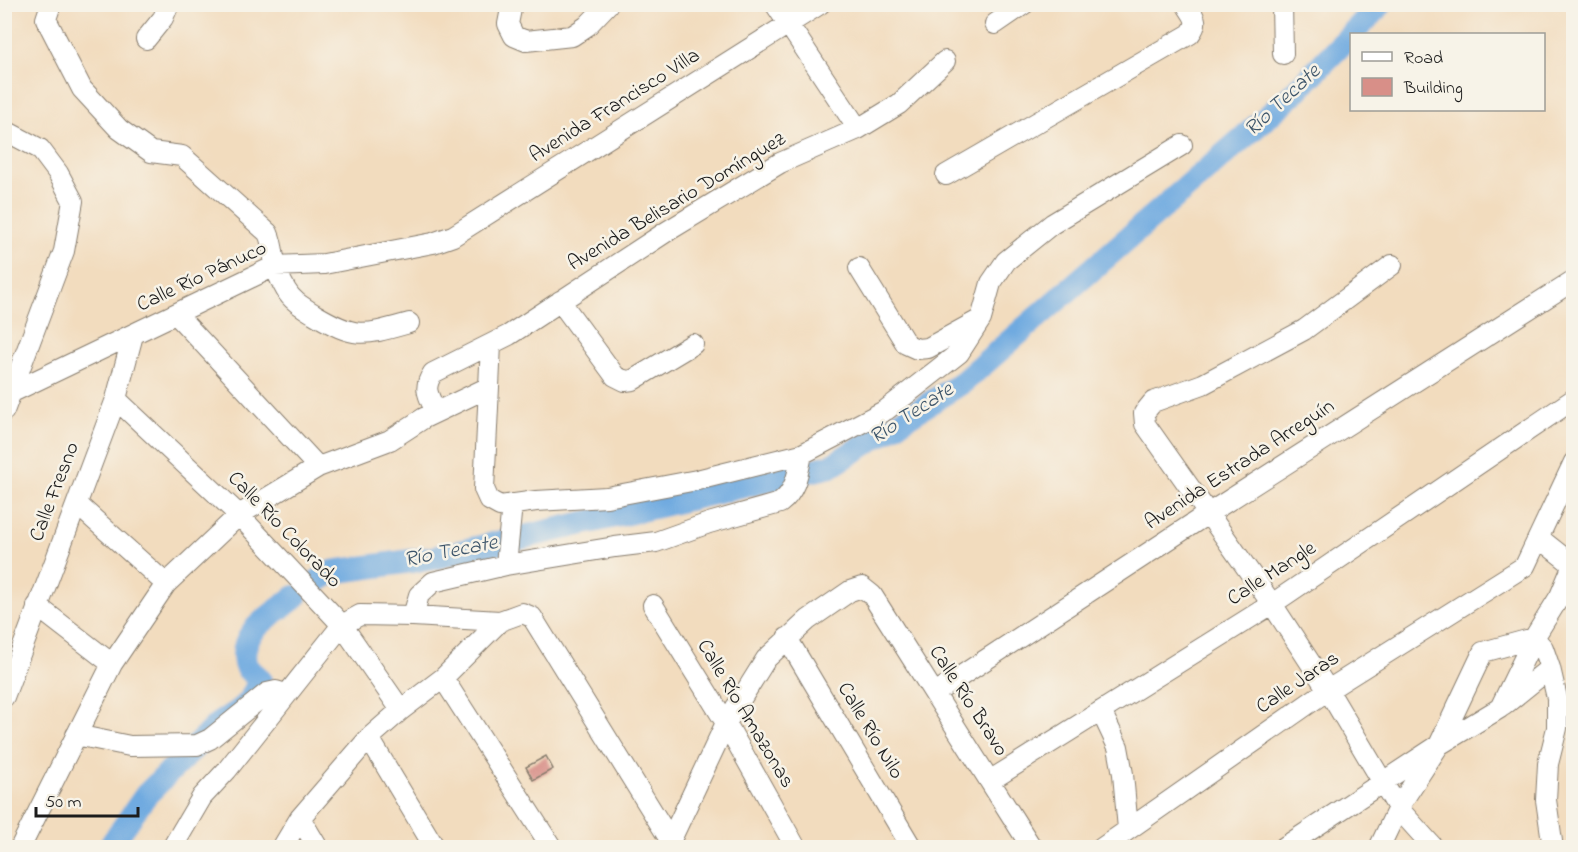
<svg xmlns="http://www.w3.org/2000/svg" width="1578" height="852" font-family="'Indie Flower',sans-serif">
  <rect width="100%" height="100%" fill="#f7f3e8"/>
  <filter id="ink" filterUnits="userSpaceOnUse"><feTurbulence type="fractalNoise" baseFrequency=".0167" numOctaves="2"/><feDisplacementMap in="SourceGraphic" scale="12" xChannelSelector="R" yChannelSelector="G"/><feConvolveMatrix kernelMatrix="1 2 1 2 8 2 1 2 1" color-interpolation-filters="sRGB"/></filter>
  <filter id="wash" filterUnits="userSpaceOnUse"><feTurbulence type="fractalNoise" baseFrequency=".008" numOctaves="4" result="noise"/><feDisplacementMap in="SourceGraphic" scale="24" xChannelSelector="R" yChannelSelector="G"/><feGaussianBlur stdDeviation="1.35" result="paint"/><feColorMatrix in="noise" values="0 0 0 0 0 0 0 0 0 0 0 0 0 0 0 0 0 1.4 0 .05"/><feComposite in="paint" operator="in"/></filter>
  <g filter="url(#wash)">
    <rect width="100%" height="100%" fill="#f2dcbe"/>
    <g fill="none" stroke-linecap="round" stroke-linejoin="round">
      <path stroke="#6faae0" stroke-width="24" d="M 318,581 L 332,572 L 433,558 L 831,466 L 963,382 L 1291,96 L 1381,4
        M 109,848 L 146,795 L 218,724 L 238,711 L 250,701 L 260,680 C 256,673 246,671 245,663 C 238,630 275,614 295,597"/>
    </g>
    <g id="blocks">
      <path fill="#d88f88" d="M 546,756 L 553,769 L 533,780 L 526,767 Z"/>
    </g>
  </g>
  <g filter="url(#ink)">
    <use href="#blocks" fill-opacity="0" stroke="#877c6d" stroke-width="1.5"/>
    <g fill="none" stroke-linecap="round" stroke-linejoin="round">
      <g stroke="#877c6d" stroke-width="22">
        <path id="minor" d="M 51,4 L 46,19 L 82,89 L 119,129 L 151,152 L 182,156 L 268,233 C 273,244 273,253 275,265 C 277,273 282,283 286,290 C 292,301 303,307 314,314 C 356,339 363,336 409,323
          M 512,4 L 508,24 L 514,36 L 526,41 L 572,36 L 587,26 L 608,4
          M 775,4 L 858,129
          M 1282,4 L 1283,54
          M 995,24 L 1024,4
          M 146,39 L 163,18 L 169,4
          M 4,130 L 40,149 L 58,173 L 73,201 L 64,251 L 4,411
          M 946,175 L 1190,34 C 1200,21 1194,17 1186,4
          M 1392,265 L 1304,330 L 1203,384 L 1153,402 L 1144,413 L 1145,424 L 1272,604 L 1328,690 L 1398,808 L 1434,848
          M 859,268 L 906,344 L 917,349 L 928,348 L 979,320
          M 560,301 L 615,376 L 625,381 L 633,380 L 693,344
          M 176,314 L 318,467
          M 489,387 L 484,489 L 489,500 L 500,506 L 536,501 L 607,497 L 697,480 L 802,454 L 886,410 L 959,353 L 981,319 L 991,283 L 1006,261 L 1052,224 L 1182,145
          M 4,396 L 275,266 L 324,264 L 433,243 L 453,236 L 820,4
          M 116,399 L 239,515 L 342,625 L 401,710
          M 436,412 C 429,396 422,389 433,373 L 509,335 L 666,232 L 780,163 L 858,129 L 899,104 L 945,61
          M 77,504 L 166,584
          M 506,565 L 615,547 L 656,542 L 709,523 L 780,503 C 796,491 798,473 802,454
          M 653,605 L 726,723 L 796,848
          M 37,606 L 112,664
          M 413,616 L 419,595 L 433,582 L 506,565 L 512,504
          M 787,638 L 912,848
          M 1550,668 L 1557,698 L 1557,728 L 1548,764 L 1546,800 L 1553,848
          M 443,678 L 552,848
          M 935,693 L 1209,513 L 1574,280
          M 4,697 L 116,399 L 133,335
          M 1101,711 L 1118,747 L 1123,774 L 1128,829
          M 76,735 L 130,746 L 197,745 L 210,739 L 267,693 L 276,691 L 286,694
          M 369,738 L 435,848
          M 991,780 L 1272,604 L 1574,399
          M 300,818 L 318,848
          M 20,848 L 112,664 L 166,584 L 239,515 L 318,467 L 390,440 L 424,418 L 489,387 L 491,344
          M 172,848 L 202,797 L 227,770 L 342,625 L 360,615 L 413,616 L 500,621
          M 282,848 L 300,818 L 369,738 L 401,710 L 443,678 L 500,621 L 522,613 L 532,617 L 675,848
          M 667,848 L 726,723 L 766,659 L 808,620 L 850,591 L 862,587 L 872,595 L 1032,848
          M 1102,848 L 1328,690 L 1525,566 L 1574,462
          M 1283,848 L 1439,745 L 1500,708 L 1534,638 L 1560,596 L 1573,565 L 1539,538
          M 1379,848 L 1398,808 L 1439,745 L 1483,652 L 1534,638 L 1543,648 L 1550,668 L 1503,706"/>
      </g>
      <use href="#minor" stroke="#fff" stroke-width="20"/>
    </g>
  </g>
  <g text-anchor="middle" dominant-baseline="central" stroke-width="5" stroke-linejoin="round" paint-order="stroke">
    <g font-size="21" fill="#1c1c1c" stroke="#f7f3e8">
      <text transform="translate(615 106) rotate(-32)">Avenida Francisco Villa</text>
      <text transform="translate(677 202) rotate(-31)">Avenida Belisario Domínguez</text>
      <text transform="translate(202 277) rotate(-25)">Calle Río Pánuco</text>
      <text transform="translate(1240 465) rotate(-33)">Avenida Estrada Arreguín</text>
      <text transform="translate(55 492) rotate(-69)">Calle Fresno</text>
      <text transform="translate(284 530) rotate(46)">Calle Río Colorado</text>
      <text transform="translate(1272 574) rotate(-33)">Calle Mangle</text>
      <text transform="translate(1298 683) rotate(-34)">Calle Jaras</text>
      <text transform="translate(968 701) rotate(57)">Calle Río Bravo</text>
      <text transform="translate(745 714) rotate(59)">Calle Río Amazonas</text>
      <text transform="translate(870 731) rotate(59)">Calle Río Nilo</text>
    </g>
    <g font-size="22" font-style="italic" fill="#3d556a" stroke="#f7f3e8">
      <text transform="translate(1283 101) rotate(-43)">Río Tecate</text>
      <text transform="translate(912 414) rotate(-33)">Río Tecate</text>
      <text transform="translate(451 552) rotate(-11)">Río Tecate</text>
    </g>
  </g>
  <rect width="1578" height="852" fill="none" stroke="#f7f3e8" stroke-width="24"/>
  <rect x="1350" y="33" width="195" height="78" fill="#f7f3e8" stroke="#9f9d96" stroke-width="1.5"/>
  <rect x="1362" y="52" width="30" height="9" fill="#ffffff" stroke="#9f9d96" stroke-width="1.5"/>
  <text x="1404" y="63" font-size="18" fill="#1c1c1c">Road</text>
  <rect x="1362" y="78" width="30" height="18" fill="#d88f88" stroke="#9f9d96" stroke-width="1.5"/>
  <text x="1404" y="93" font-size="18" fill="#1c1c1c">Building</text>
  <path d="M36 807v9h102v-9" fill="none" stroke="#1c1c1c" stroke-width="3"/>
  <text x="45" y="807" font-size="18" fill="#1c1c1c" stroke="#f7f3e8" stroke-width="4.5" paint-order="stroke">50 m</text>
</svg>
